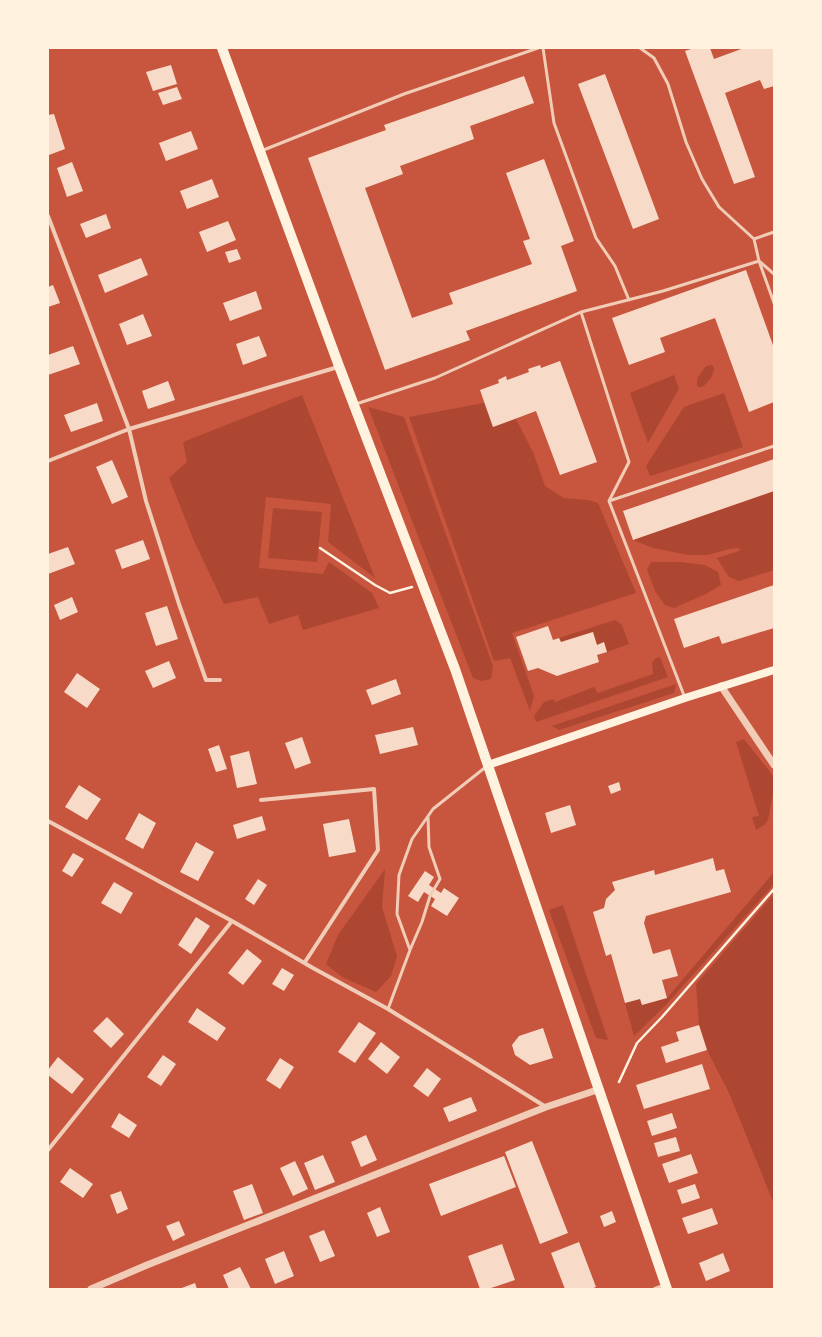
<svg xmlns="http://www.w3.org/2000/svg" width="822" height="1337" font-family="Merriweather,serif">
  <rect width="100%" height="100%" fill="#c8553d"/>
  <path fill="#ae4732" d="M 712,365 L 714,368 C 714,375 708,383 702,387 L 698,387 C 694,379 702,372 706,366 Z
    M 674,375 L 679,389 L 648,443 L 630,393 Z
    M 724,393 L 743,447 L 650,476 L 646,466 L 684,407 Z
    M 302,395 L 375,578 L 328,542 L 331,504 L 266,497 L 259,568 L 323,574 L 329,562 L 372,593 L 379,608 L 303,630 L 298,615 L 269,624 L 258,597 L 224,604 L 194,541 L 169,478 L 187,462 L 183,442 Z
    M 484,403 L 493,427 L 516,419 L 533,452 L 545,486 L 564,498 L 588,500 L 598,503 L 636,593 L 512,633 L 534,696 L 530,711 L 510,658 L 494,661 L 409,417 Z
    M 368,407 L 404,417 L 493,666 L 491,679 L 481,681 L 473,678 Z
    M 774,491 L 774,570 L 739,581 L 729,577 L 717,558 L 739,551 L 740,548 L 729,549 L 708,555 L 688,555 L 653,548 L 633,540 Z
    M 273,508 L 322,512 L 317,562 L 268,558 Z
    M 651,562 L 680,562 L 705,565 L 718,572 L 721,585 L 706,594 L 674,608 L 665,605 L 655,591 L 647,570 Z
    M 615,620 L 622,625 L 629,644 L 607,652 L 604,643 L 597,645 L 592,632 L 561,642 L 559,638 Z
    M 660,657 L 668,677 L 536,722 L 534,716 L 544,702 L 553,699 L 555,702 L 594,687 L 598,693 L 653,674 L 652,662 L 656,658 Z
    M 676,684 L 674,693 L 559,730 L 552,726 Z
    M 744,739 L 774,777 L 774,789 L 768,820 L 764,825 L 756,830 L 752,817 L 759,816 L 736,742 Z
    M 385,869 L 382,907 L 397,956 L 391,976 L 376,992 L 342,977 L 326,964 L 338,935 Z
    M 774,872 L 774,884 L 665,1006 L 634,1036 L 625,1003 L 640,999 L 642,1005 L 667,998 Z
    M 774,894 L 774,1204 L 729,1093 L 707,1050 L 699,1025 L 696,984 Z
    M 563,905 L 608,1040 L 596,1038 L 549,910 Z"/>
  <path fill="#f7dbc8" d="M 694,48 L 710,48 L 714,59 L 744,48 L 774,48 L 774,86 L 764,89 L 760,80 L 725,93 L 755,177 L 734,184 L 685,51 Z
    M 171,65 L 177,84 L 153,91 L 146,72 Z
    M 605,74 L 659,219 L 633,229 L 578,84 Z
    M 524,76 L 534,103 L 470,126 L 474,139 L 400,166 L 403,174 L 365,188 L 412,318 L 453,304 L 449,293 L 532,264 L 523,241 L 530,239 L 506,173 L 544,159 L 574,241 L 561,246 L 577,291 L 466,331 L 470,340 L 385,370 L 308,158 L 386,130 L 384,125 Z
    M 177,87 L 182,99 L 163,105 L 158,93 Z
    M 54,114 L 65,149 L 49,155 L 48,115 Z
    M 191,131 L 198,149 L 166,161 L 159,143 Z
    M 72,162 L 83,191 L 67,197 L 57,168 Z
    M 212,179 L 219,197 L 187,209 L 180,191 Z
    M 106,214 L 111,228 L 86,238 L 80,224 Z
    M 228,221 L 236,240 L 207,252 L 199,232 Z
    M 237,249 L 241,259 L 229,263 L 225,252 Z
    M 141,258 L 148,275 L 105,293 L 98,275 Z
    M 746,270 L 774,348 L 774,402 L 749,412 L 715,318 L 660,338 L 665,352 L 629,365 L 612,318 Z
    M 53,285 L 60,303 L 48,307 L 48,287 Z
    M 256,291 L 262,309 L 230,321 L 223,303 Z
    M 143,314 L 152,336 L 127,345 L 119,324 Z
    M 259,336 L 267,356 L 243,365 L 236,344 Z
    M 73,346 L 80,364 L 48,375 L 48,355 Z
    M 560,361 L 597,462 L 560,475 L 536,411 L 493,427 L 480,390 L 499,383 L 498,380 L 506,376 L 507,380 L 529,372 L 528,369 L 540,365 L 541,368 Z
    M 168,381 L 175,400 L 148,409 L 142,391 Z
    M 97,403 L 103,421 L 71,432 L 64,415 Z
    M 774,459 L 774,491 L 633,540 L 623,511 Z
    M 112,460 L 128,497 L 112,504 L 96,467 Z
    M 143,540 L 150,559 L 122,569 L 115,550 Z
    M 68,547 L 75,564 L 48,574 L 48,554 Z
    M 774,585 L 774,628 L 722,644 L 719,636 L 684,648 L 674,619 Z
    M 72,597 L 78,612 L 60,620 L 54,605 Z
    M 167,606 L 178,639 L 156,646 L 145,613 Z
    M 548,626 L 553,640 L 559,638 L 561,642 L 593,632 L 597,645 L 604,642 L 607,652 L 597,655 L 599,662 L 557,676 L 538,668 L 528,671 L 516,637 Z
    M 169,661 L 176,678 L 153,688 L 145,671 Z
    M 77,673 L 100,689 L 87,708 L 64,692 Z
    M 396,679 L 401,694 L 372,705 L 366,690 Z
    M 413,727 L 418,745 L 380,754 L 375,735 Z
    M 302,737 L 311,763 L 295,769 L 285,743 Z
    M 219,745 L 227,769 L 216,772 L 208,749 Z
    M 249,751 L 257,784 L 237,788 L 230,756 Z
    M 619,782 L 621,790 L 611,794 L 608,786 Z
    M 79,785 L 101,799 L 87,820 L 65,807 Z
    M 570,805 L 576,825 L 551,833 L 545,813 Z
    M 139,813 L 156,823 L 143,849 L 125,839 Z
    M 262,816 L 266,830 L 237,839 L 233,825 Z
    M 349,819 L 356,852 L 329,857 L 323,824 Z
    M 196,842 L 214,852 L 198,881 L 180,872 Z
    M 73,853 L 84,859 L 72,877 L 62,871 Z
    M 713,858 L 716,871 L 724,869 L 731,892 L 646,916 L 644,923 L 653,954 L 670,949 L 678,976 L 662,980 L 667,998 L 642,1005 L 640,999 L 625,1003 L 611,954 L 606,956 L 593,912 L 604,908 L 606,899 L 615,890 L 612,882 L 654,870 L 655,875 Z
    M 425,871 L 434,877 L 429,885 L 441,893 L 444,888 L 459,898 L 447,916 L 431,906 L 435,899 L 424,892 L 418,902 L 408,896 Z
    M 258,879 L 267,885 L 254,905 L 245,899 Z
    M 114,882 L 133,893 L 121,914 L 101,903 Z
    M 196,917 L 210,926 L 191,954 L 178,945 Z
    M 247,949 L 262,961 L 243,985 L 228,973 Z
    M 282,968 L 294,975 L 284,991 L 272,984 Z
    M 197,1008 L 226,1028 L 217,1041 L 188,1022 Z
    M 107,1017 L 124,1034 L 111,1048 L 93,1031 Z
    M 359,1022 L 376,1033 L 355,1063 L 338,1052 Z
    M 699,1025 L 707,1050 L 666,1063 L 661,1047 L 679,1041 L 676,1032 Z
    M 543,1028 L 553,1058 L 530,1065 L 515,1055 L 512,1045 L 519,1036 Z
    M 381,1042 L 400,1057 L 387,1074 L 368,1059 Z
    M 163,1055 L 176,1064 L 161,1086 L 147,1077 Z
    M 58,1057 L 84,1079 L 72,1094 L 48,1075 L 48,1070 Z
    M 280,1058 L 294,1067 L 280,1089 L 266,1080 Z
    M 702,1064 L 710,1089 L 644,1109 L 636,1085 Z
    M 427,1068 L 441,1079 L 428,1097 L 413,1086 Z
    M 471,1097 L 477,1111 L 449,1122 L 443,1108 Z
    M 119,1113 L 137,1125 L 129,1138 L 111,1127 Z
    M 672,1113 L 677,1128 L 652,1136 L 647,1121 Z
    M 366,1135 L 377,1160 L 361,1167 L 351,1142 Z
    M 676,1137 L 680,1151 L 658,1157 L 654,1143 Z
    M 532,1141 L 568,1233 L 540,1244 L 505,1152 Z
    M 691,1154 L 698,1173 L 669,1183 L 662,1164 Z
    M 323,1155 L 335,1182 L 315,1190 L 304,1163 Z
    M 504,1156 L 516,1187 L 441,1216 L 429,1184 Z
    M 295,1161 L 308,1189 L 293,1196 L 280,1168 Z
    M 70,1168 L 93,1184 L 83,1198 L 60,1182 Z
    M 252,1184 L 263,1213 L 244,1220 L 233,1191 Z
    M 695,1184 L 700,1198 L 682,1204 L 677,1190 Z
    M 121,1191 L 128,1209 L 117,1214 L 110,1195 Z
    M 380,1207 L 390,1232 L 377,1237 L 367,1213 Z
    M 712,1208 L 718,1224 L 688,1234 L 682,1218 Z
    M 612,1211 L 616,1222 L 604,1227 L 600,1216 Z
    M 179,1221 L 185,1235 L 173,1241 L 166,1226 Z
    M 324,1230 L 335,1256 L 320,1262 L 309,1236 Z
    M 579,1242 L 596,1287 L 591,1289 L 565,1289 L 551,1253 Z
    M 502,1244 L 515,1280 L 488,1289 L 480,1289 L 468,1256 Z
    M 284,1251 L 294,1276 L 275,1284 L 265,1259 Z
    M 723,1253 L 730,1271 L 706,1281 L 699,1263 Z
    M 240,1267 L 251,1289 L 229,1289 L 223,1275 Z
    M 195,1283 L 197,1289 L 179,1289 Z"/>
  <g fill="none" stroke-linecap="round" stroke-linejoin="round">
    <path stroke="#fff3e0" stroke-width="2.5" d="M 320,548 L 375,585 L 390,593 L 412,587
      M 619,1082 L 637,1043 L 662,1017 L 774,889"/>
    <path stroke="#f1ccb7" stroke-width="3" d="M 543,48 L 554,123 L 596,238 L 615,266 L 629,300
      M 640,48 L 654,58 L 668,84 L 686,142 L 702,179 L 719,207 L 754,239 L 759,261 L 774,303
      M 261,151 L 404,94 L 538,48
      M 754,239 L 774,232
      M 581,312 L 629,462 L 609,501 L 685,698
      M 356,404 L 435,378 L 581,312 L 663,291 L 759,261 L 774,274
      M 609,501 L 774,446
      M 410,950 L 422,922 L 430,896 L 440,879 L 429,847 L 428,816
      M 388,1009 L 410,950 L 397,914 L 399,875 L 412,839 L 433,809 L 487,766"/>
    <path stroke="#f1ccb7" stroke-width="4" d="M 48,216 L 129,429 L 146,501 L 179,604 L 206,680 L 220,680
      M 48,461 L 129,429 L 338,367
      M 261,800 L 374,789 L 378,850 L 305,962
      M 48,821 L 232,921 L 313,968 L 388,1009 L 546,1107
      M 48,1150 L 232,921
      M 655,1289 L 666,1285"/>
    <path stroke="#f1ccb7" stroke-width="7" d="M 721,686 L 774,765
      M 91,1289 L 147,1265 L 546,1107 L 600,1089"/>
    <path stroke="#fff3e0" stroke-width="8" d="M 488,765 L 685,698 L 774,670"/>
    <path stroke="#fff3e0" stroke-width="10" d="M 222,48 L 339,366 L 455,669 L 667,1289"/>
  </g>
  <rect width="822" height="1337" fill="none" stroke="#fff3e0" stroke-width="98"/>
</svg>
